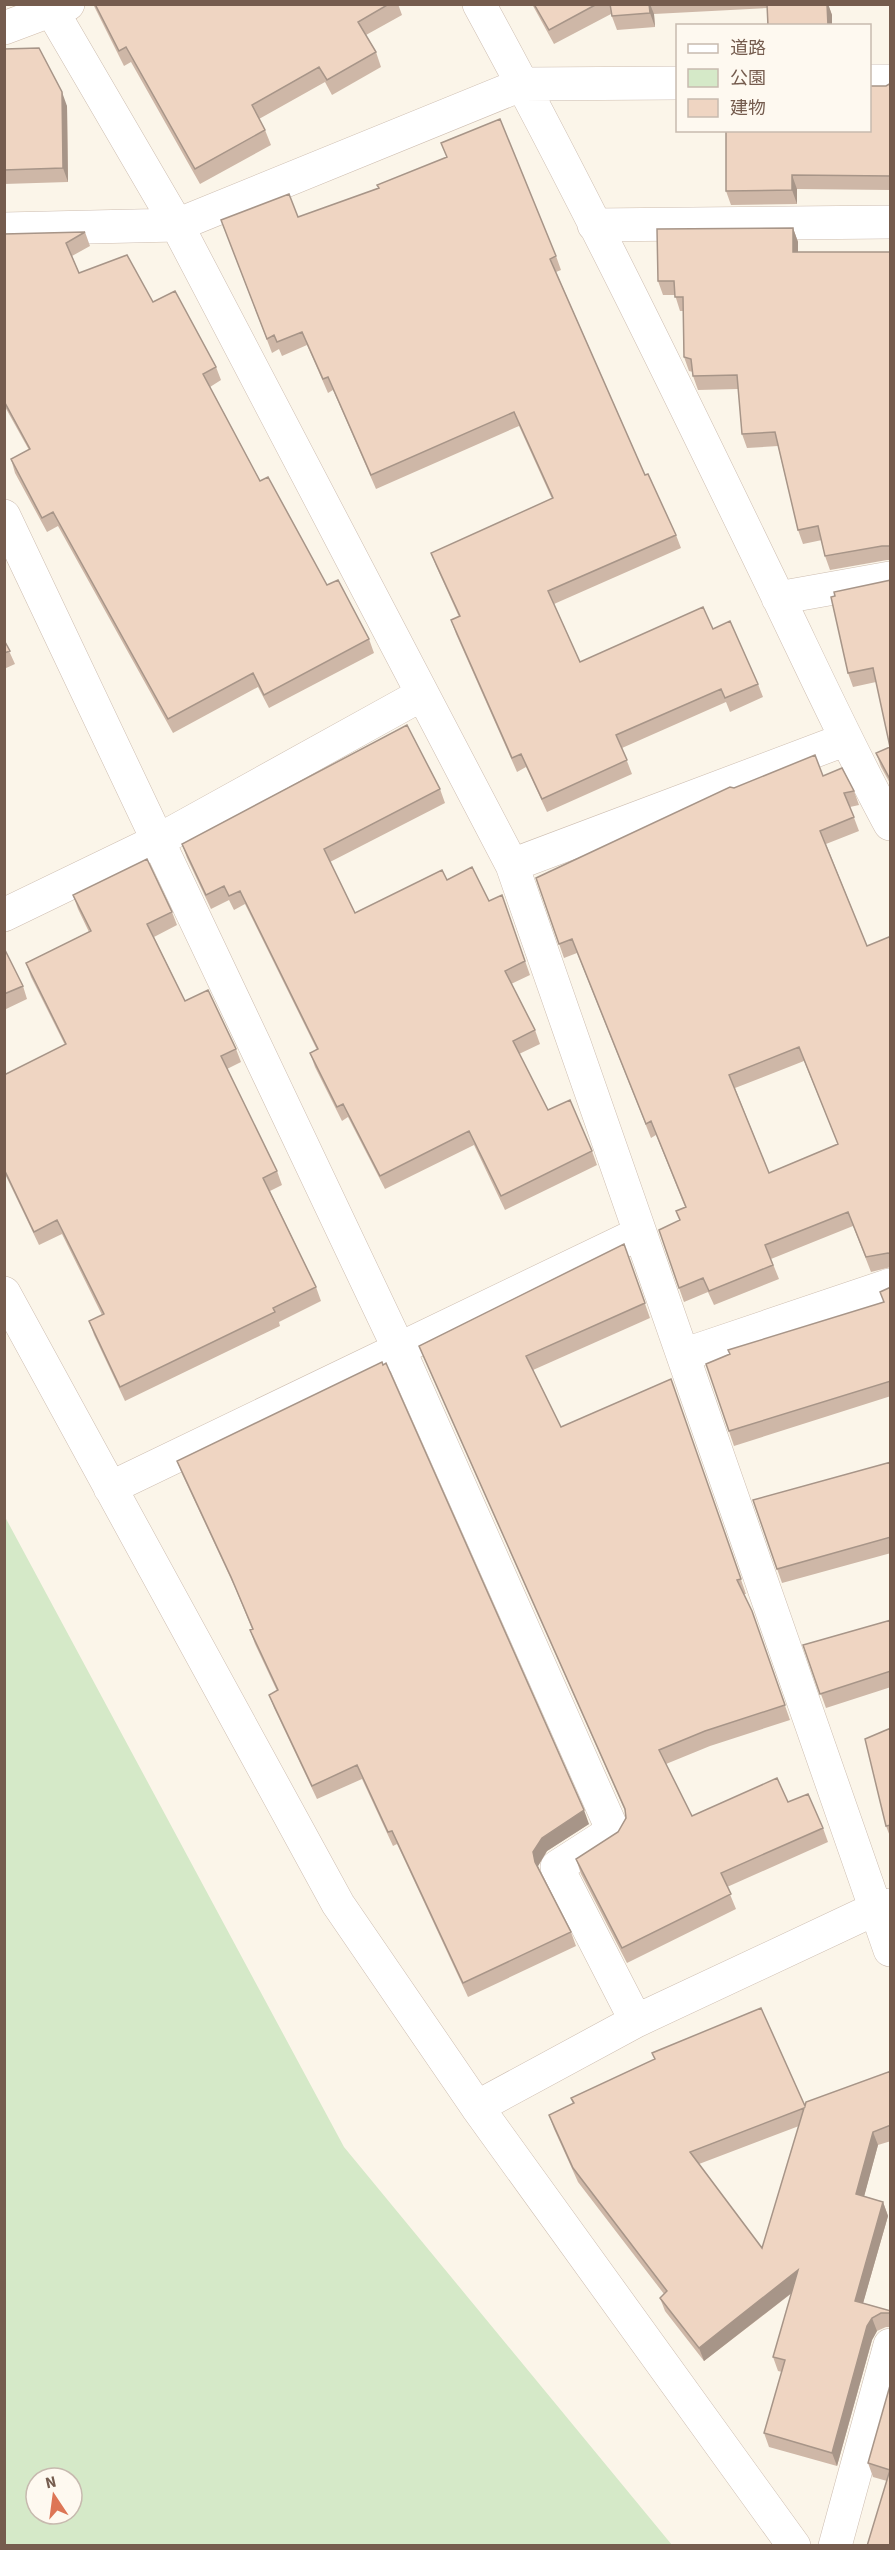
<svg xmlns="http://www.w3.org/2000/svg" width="895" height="2550" font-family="'Source Sans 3','Noto Sans JP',sans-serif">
  <rect width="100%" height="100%" fill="#fbf5e9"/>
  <path fill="#d5e9c8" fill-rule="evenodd" d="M 4,1515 L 344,2147 L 672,2545 L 5,2545 ZM 36,2478 L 72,2478 L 72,2514 L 36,2514 Z"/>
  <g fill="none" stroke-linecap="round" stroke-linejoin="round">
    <g stroke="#cdbdb0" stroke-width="34">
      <path id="street" d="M 48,4 L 177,225 L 512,865 L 890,1950
        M 479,4 C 585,198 682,398 778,597 C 815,674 850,750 890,824
        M 870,81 L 890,81
        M 594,225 L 890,222
        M 4,229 L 177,225 L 523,84 L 678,83
        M 4,516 L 398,1347 L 613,1831 L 557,1867 L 636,2021
        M 778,598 L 890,578
        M 512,865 L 844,740
        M 4,915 L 159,840 L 421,695
        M 4,1293 L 338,1904 L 477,2107 L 794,2546
        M 683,1355 L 890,1285
        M 110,1488 L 640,1233
        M 477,2107 L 636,2021 L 877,1908 L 890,1905
        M 835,2546 L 890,2345"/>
    </g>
    <g stroke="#d0bdad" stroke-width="34">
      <path id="secondary" d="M 4,28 L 68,4"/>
    </g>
    <use href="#street" stroke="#fff" stroke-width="33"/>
    <use href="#secondary" stroke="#fff" stroke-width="33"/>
  </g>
  <path fill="#ceb7a7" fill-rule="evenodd" d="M 93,4 L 398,4 L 402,15 L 366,35 L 376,52 L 381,67 L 332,95 L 325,82 L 259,119 L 265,130 L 271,145 L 200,184 L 131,62 L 124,66 Z
    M 532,4 L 828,4 L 832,15 L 832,26 L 768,26 L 767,8 L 654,14 L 655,27 L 617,30 L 611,14 L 554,44 Z
    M 4,49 L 67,106 L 68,182 L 4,184 Z
    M 891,83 L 891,190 L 797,189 L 797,204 L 731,205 L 726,191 Z
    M 379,188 L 556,256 L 561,270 L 556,272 L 645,475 L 676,535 L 681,548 L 554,604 L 580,662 L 713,629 L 758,684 L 763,697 L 730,712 L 726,702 L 622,748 L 632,774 L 547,812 L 526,767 L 517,772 L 456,634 L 451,620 L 459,617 L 436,566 L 431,553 L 552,499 L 519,426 L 376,489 L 333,390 L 328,393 L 307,345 L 282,356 L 279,349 L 272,353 L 221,220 L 298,217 Z
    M 793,228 L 798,242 L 798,252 L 891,252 L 891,560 L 887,560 L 830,570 L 825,556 L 822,540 L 803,544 L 798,530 L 778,446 L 747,448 L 742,434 L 738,389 L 698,390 L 693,376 L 693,372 L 689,371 L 684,357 L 683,311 L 680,311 L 675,295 L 663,295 L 658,281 Z
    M 85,232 L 90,246 L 72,256 L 79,273 L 153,302 L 216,367 L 221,380 L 210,387 L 260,481 L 327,585 L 369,639 L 374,653 L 269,708 L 258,687 L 173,733 L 58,526 L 47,532 L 15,473 L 11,459 L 29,450 L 4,405 L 4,234 Z
    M 891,580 L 891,785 L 881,767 L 876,753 L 890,747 L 876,682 L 853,687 L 848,673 Z
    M 4,640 L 15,664 L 4,669 Z
    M 823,776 L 854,791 L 859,805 L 850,807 L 859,831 L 826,844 L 867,946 L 891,940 L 891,1267 L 871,1272 L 853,1226 L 771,1259 L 779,1279 L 714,1305 L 708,1292 L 684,1302 L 679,1288 L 680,1220 L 685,1207 L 656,1135 L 651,1138 L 577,953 L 564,958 L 536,878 L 734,788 ZM 804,1061 L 838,1144 L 769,1173 L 735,1088 Z
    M 440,789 L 445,803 L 330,862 L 355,913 L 447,880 L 489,901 L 502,895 L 530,975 L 511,984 L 535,1030 L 540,1044 L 519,1054 L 548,1110 L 592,1151 L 597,1165 L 505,1210 L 474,1145 L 385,1189 L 348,1117 L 342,1121 L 315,1067 L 310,1053 L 317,1050 L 245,904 L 234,910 L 229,900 L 211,909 L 187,858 L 182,844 Z
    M 73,895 L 172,912 L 177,925 L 154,937 L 185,1001 L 236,1049 L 241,1062 L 227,1069 L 277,1171 L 282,1185 L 270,1191 L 316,1287 L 321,1301 L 279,1322 L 280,1326 L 125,1401 L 94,1335 L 89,1321 L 102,1315 L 62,1234 L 39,1245 L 4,1172 L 4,1075 L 65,1045 L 31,977 L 26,963 L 89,932 L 78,909 Z
    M 4,948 L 23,986 L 27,999 L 4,1010 Z
    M 624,1244 L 650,1318 L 533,1370 L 561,1427 L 671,1379 L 746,1594 L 744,1594 L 752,1611 L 790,1720 L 710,1746 L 666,1764 L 692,1816 L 788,1802 L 823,1828 L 828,1842 L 727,1887 L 736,1909 L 627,1963 L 581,1874 L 576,1859 L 618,1832 L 626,1818 L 626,1813 L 425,1360 L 419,1346 Z
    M 891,1287 L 891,1396 L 734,1446 L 706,1364 L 884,1302 Z
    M 177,1461 L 589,1824 L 547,1851 L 538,1866 L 571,1932 L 576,1946 L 468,1997 L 397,1844 L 393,1846 L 362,1779 L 317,1799 L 274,1708 L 269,1695 L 277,1691 L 255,1644 L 250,1630 L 252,1629 L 236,1590 L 182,1474 Z
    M 891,1462 L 891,1553 L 782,1583 L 753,1500 Z
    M 891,1620 L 891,1687 L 826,1708 L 803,1645 Z
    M 891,1728 L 891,1839 L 886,1826 Z
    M 891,2071 L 891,2141 L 878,2145 L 864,2196 L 883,2202 L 888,2216 L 863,2303 L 891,2311 L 891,2327 L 886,2327 L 877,2331 L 872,2340 L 837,2466 L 769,2447 L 764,2433 L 782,2372 L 778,2371 L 773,2357 L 792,2293 L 704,2361 L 665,2311 L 660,2298 L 664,2294 L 578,2182 L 554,2129 L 549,2115 L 573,2104 L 571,2098 L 805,2106 ZM 799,2126 L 762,2248 L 699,2164 Z
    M 891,2382 L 891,2546 L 887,2481 L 873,2477 L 868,2463 Z"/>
  <path fill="#a79588" d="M 649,4 L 650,4 L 654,14 L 655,27 L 650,13 Z
    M 827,4 L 828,4 L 832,15 L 832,26 L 828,26 Z
    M 62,92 L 67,106 L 68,182 L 63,168 Z
    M 792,175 L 797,189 L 797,204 L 792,190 Z
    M 793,228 L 798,242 L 798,266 L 793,252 Z
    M 584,1810 L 589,1824 L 547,1851 L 538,1866 L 540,1876 L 535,1862 L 533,1852 L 542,1838 Z
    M 873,2132 L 878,2145 L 861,2208 L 856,2194 Z
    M 883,2202 L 888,2216 L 860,2314 L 855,2301 Z
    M 798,2270 L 803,2284 L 704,2361 L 699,2348 Z
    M 872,2318 L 877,2331 L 872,2340 L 837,2466 L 832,2453 L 867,2326 Z"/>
  <path fill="#efd5c2" stroke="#a79588" stroke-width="1.5" fill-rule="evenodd" d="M 95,4 L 389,4 L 358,22 L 376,52 L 327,80 L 319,67 L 252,105 L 265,130 L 195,169 L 126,47 L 119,51 Z
    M 534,4 L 597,4 L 549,30 Z
    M 610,4 L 649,4 L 650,13 L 612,16 Z
    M 767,4 L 827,4 L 828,26 L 768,26 Z
    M 39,48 L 62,92 L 63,168 L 4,170 L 4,49 Z
    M 891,83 L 891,176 L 792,175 L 792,190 L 726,191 L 726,130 L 870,130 L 870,86 L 886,86 Z
    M 500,119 L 556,256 L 550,259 L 645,475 L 648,474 L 676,535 L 548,591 L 580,662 L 703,607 L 713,629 L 730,621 L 758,684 L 725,698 L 721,689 L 616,735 L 627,760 L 542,799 L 521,754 L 512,758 L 451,620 L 460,616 L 431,553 L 553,498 L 514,412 L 371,475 L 328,377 L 323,379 L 302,332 L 277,342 L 274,335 L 267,339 L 221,220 L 289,194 L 298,217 L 379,188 L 377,185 L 447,157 L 441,143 Z
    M 793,228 L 793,252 L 891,252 L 891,546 L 882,546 L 825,556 L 818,526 L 798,530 L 775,432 L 742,434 L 737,375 L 693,376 L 691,359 L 684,357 L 683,297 L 675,297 L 674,281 L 658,281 L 657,229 Z
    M 85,232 L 66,243 L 79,273 L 127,255 L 153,302 L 175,291 L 216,367 L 203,374 L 260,481 L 268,477 L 327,585 L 338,580 L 369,639 L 264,695 L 253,673 L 168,719 L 53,512 L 42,518 L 11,459 L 30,449 L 4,401 L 4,234 Z
    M 891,580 L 891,781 L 876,753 L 890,747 L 873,668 L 848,673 L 831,597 L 835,596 L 834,592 Z
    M 4,640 L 10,651 L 4,653 Z
    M 407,725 L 440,789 L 324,849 L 355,913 L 442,870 L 447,880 L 472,867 L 489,901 L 502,895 L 525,961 L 505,971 L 535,1030 L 513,1041 L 548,1110 L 570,1100 L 592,1151 L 501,1196 L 469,1131 L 380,1176 L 343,1104 L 337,1107 L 310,1053 L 318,1049 L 240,891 L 229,896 L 224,886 L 206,895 L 182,844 Z
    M 815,755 L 823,776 L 842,768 L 854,791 L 844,793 L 854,817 L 820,831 L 867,946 L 889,937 L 891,940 L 891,1254 L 888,1253 L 866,1257 L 848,1212 L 765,1245 L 773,1265 L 709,1291 L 703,1278 L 679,1288 L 659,1230 L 680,1220 L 676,1211 L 686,1207 L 651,1121 L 646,1124 L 572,939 L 559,944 L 536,878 L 730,787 L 734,788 ZM 799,1047 L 838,1144 L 769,1173 L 729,1075 Z
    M 147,859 L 172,912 L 147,924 L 185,1001 L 208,990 L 236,1049 L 221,1056 L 277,1171 L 263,1178 L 316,1287 L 273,1308 L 275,1312 L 120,1387 L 89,1321 L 104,1314 L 57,1220 L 34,1232 L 4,1169 L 4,1075 L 66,1044 L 26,963 L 91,931 L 73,895 Z
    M 4,948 L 23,986 L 4,994 Z
    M 624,1244 L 645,1303 L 526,1356 L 561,1427 L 671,1379 L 741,1579 L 737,1580 L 752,1611 L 785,1705 L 705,1731 L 659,1750 L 692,1816 L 777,1778 L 788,1802 L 808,1794 L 823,1828 L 721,1873 L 731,1894 L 622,1948 L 576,1859 L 618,1832 L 626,1818 L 625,1809 L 419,1346 Z
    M 891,1287 L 891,1381 L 729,1431 L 706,1364 L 730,1354 L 728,1350 L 884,1302 L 880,1292 Z
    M 382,1362 L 383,1365 L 386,1363 L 584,1810 L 542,1838 L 533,1852 L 535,1862 L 571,1932 L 463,1983 L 392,1831 L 388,1832 L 357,1765 L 312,1786 L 269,1695 L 278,1690 L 250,1630 L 253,1629 L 231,1577 L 177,1461 Z
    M 891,1462 L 891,1537 L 777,1569 L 753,1500 Z
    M 891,1620 L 891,1671 L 820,1694 L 803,1645 Z
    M 891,1728 L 891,1825 L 886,1826 L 865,1739 Z
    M 761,2008 L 805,2106 L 806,2102 L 891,2071 L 891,2125 L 873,2132 L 856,2194 L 883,2202 L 855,2301 L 891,2311 L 891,2313 L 881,2313 L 872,2318 L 867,2326 L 832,2453 L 764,2433 L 785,2360 L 773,2357 L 798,2270 L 699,2348 L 660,2298 L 667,2291 L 573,2168 L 549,2115 L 574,2103 L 571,2098 L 655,2059 L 652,2053 ZM 804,2108 L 762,2248 L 690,2152 Z
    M 891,2382 L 891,2546 L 867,2546 L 890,2470 L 868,2463 Z"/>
  <rect width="895" height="2550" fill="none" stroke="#755c4e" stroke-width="12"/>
  <rect x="676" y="24" width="195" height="108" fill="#fef9f0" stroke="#c7baaf" stroke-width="1.5"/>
  <rect x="688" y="44" width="30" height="9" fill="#ffffff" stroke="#c7baaf" stroke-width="1.5"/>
  <text x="730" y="54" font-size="18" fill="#755c4e">道路</text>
  <rect x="688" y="69" width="30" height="18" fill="#d5e9c8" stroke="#c7baaf" stroke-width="1.5"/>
  <text x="730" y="84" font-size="18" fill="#755c4e">公園</text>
  <rect x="688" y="99" width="30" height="18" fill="#efd5c2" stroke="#c7baaf" stroke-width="1.5"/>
  <text x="730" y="114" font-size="18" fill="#755c4e">建物</text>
  <g transform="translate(54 2496) rotate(347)"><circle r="28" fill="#fef9f0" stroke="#c7baaf" stroke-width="1.5"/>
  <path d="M0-4.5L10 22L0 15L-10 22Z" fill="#dd7656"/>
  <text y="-9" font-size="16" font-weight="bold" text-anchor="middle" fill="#755c4e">N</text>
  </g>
</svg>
